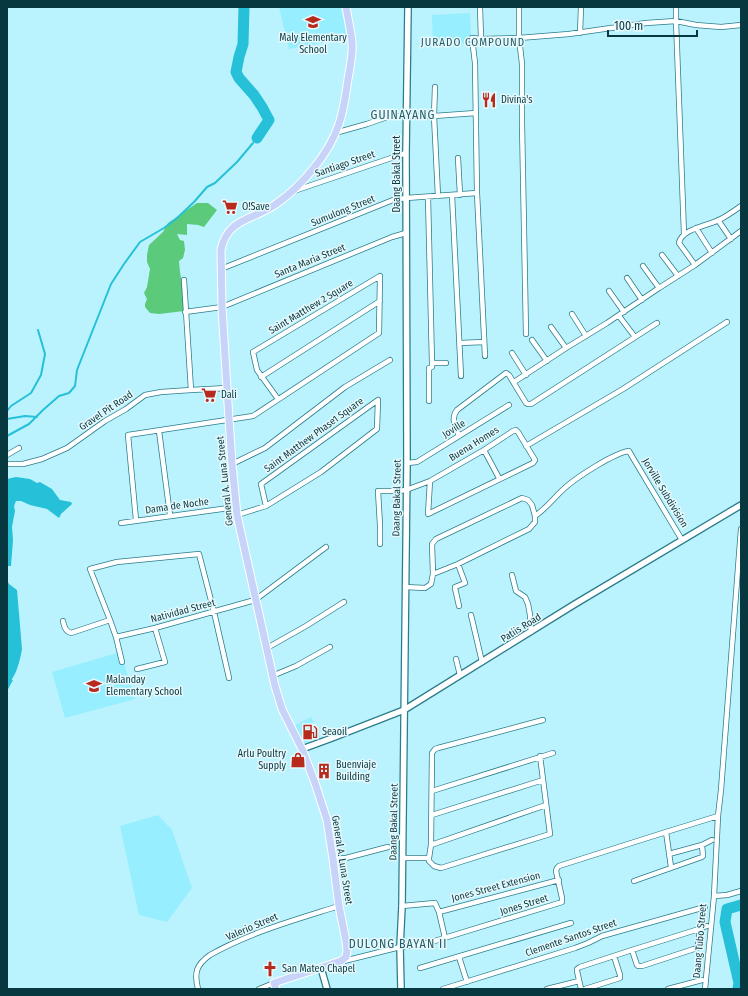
<svg xmlns="http://www.w3.org/2000/svg" width="748" height="996" font-family="'Fira Sans Condensed',sans-serif">
  <rect width="100%" height="100%" fill="#baf3fe"/>
  <path fill="#96eefe" d="M 279,7 L 341,7 L 347,38 L 289,49 Z
    M 470,13 L 471,43 L 433,44 L 432,15 Z
    M 117,653 L 120,664 L 124,663 L 135,699 L 65,718 L 52,672 Z
    M 311,717 L 320,737 L 301,744 L 294,726 Z
    M 158,815 L 172,830 L 192,888 L 167,922 L 139,915 L 120,826 Z"/>
  <path fill="#5bca7a" d="M 197,203 L 208,203 L 217,210 L 204,227 L 198,225 L 187,224 L 187,235 L 177,234 L 180,240 L 184,241 L 185,250 L 183,258 L 179,261 L 180,272 L 182,284 L 184,311 L 159,314 L 150,313 L 145,307 L 145,304 L 147,299 L 144,293 L 147,287 L 150,269 L 147,262 L 147,255 L 149,245 L 163,232 L 168,223 Z"/>
  <path fill="#26c1d8" d="M 16,477 L 30,479 L 37,483 L 40,482 L 52,489 L 60,500 L 71,502 L 72,504 L 61,514 L 59,518 L 47,509 L 30,505 L 21,501 L 16,501 L 14,506 L 15,511 L 12,527 L 13,540 L 11,566 L 7,566 L 7,479 Z
    M 7,580 L 9,584 L 17,590 L 22,649 C 21,656 17,673 12,679 L 12,680 L 13,680 L 7,691 Z"/>
  <g fill="none" stroke-linecap="round" stroke-linejoin="round">
    <path stroke="#26c1d8" stroke-width="2" d="M 7,411 L 11,406 L 31,393 L 41,375 L 45,354 L 38,330
      M 7,419 L 25,416 L 37,417
      M 7,436 L 29,424 L 43,410 L 59,396 L 69,393 L 75,386 L 77,370 L 111,284 L 124,264 L 140,242 L 164,228 L 176,219 L 194,202 L 207,187 L 215,183 L 237,162 L 253,143"/>
    <path stroke="#26c1d8" stroke-width="11" d="M 244,7 L 243,44 L 239,57 L 236,72 L 239,78 L 254,95 L 262,107 L 269,120 L 257,138
      M 738,989 L 739,983 L 725,922 L 727,909 L 741,905"/>
    <g stroke="#2a7c8a" stroke-width="6">
      <path id="minor" d="M 480,7 L 481,39
        M 519,7 L 519,38 L 522,64 L 522,123 L 526,334
        M 676,7 L 676,21 L 684,234
        M 580,33 L 581,7
        M 435,87 L 434,116 L 438,196
        M 335,133 L 367,124 L 390,116 L 434,116 L 476,113
        M 458,158 L 460,195
        M 294,191 L 406,153
        M 452,195 L 461,376
        M 428,197 L 432,363 L 432,367 L 429,368 L 429,401
        M 718,220 L 731,239
        M 696,228 L 712,253
        M 662,255 L 678,276
        M 695,265 L 679,243 C 681,229 709,225 719,220 C 727,216 734,211 741,206
        M 643,266 L 659,288
        M 221,269 L 393,200 L 406,198 L 477,193
        M 627,278 L 642,300
        M 184,280 L 191,390
        M 609,291 L 624,312
        M 185,312 L 222,307 L 392,237 L 406,233
        M 572,314 L 586,336
        M 619,316 L 635,337
        M 551,327 L 566,348
        M 532,340 L 547,361
        M 460,343 L 484,342
        M 512,353 L 526,375
        M 485,356 L 477,193 L 475,63 L 472,38 L 481,39 L 519,38 L 569,34 L 646,23 L 676,21 L 696,25 L 721,27 L 741,25
        M 432,363 L 446,363
        M 261,377 L 380,301
        M 514,382 L 566,348 L 607,323 L 659,288 L 695,265 L 741,231
        M 278,399 L 257,370 L 253,352 L 380,276
        M 159,431 L 170,515
        M 459,436 C 456,427 450,419 457,410 L 506,373 L 509,375 L 526,403 L 528,404 L 531,404 L 657,323
        M 526,446 L 623,389 L 727,322
        M 484,450 L 499,478
        M 7,455 L 19,448
        M 407,463 L 417,462 L 509,405
        M 7,464 L 23,464 L 42,459 L 67,448 L 105,421 L 126,409 L 145,395 L 161,392 L 191,390 L 227,388
        M 232,464 L 265,448 L 345,387 L 390,360
        M 266,506 L 261,484 L 378,400
        M 237,515 L 266,506 L 321,472 L 377,429 L 378,400
        M 535,516 C 548,507 555,496 567,486 C 579,476 614,453 629,451 L 633,458 L 682,540
        M 136,520 L 128,435 L 253,416 L 379,333 L 380,276
        M 121,523 L 236,507
        M 380,544 L 380,525 L 378,491 L 398,491 L 406,490 L 430,481 L 484,450 L 513,431 L 516,430 L 518,432 L 535,460 L 533,463 L 428,514 L 430,481
        M 458,564 L 465,583 L 455,587 L 455,588 L 459,606
        M 512,575 L 516,591 L 525,597 L 528,604 L 530,615 L 531,632
        M 405,587 L 425,588 L 431,584 L 433,574 L 432,544 L 436,539 L 522,498 L 528,500 L 532,505 L 535,516 L 535,522 L 529,529 L 458,564 L 433,574
        M 471,615 L 482,662
        M 63,621 C 64,626 65,631 71,633 L 110,620
        M 116,637 L 155,628 L 255,600 L 326,547
        M 267,648 L 306,626 L 344,602
        M 456,659 L 460,675
        M 122,662 L 116,637 L 110,620 L 90,569 L 117,562 L 199,554 L 214,612 L 229,678
        M 137,669 L 165,662 L 155,628
        M 272,676 L 296,666 L 330,647
        M 432,791 L 553,753
        M 432,815 L 543,780
        M 666,832 L 671,867
        M 431,845 L 546,805
        M 669,854 L 702,845 L 712,840
        M 402,858 L 429,858 L 429,861 L 434,866 L 441,868 L 550,834 L 540,756
        M 429,858 L 431,845 L 432,753 L 435,749 L 438,748 L 543,720
        M 333,859 L 346,858 L 388,847
        M 634,881 L 702,857 L 703,856 L 702,845
        M 714,896 L 727,895 L 741,891
        M 402,906 L 435,903 L 439,912 L 445,938
        M 439,912 L 559,880
        M 699,929 L 707,926
        M 459,957 L 467,982
        M 344,961 L 400,947 L 428,943 L 559,903 L 562,902 L 562,898 L 556,871 L 557,868 L 559,866 L 666,832 L 718,816
        M 420,968 L 571,923
        M 198,989 C 194,973 196,965 210,955 C 251,932 295,920 339,906
        M 259,989 L 274,983
        M 443,989 L 575,948 L 588,943 L 602,936 L 705,907
        M 547,989 L 579,981
        M 581,989 L 577,971 L 577,969 L 580,967 L 632,950 L 699,929 L 699,940 L 697,948 L 642,966 L 638,966 L 637,965 L 632,950
        M 585,989 L 620,978 L 620,975 L 614,956
        M 668,989 L 702,980
        M 705,989 L 714,896 L 718,816 L 721,790 L 741,529"/>
    </g>
    <g stroke="#2a7c8a" stroke-width="8">
      <path id="tertiary" d="M 302,749 L 332,738 L 404,710 L 575,604 L 741,505
        M 321,968 L 327,989
        M 401,989 L 400,947 L 402,906 L 407,463 L 406,153 L 408,7"/>
    </g>
    <g stroke="#fff" stroke-width="9">
      <path id="primary" d="M 276,989 L 274,983 L 341,961 L 346,957 L 347,950 L 346,941 L 339,906 L 333,859 L 327,820 L 315,783 L 302,749 L 282,709 L 275,686 L 237,515 L 232,464 L 226,373 L 222,307 L 221,250 C 227,218 254,220 276,204 C 302,186 329,154 339,124 C 344,109 346,94 348,79 C 350,67 353,55 352,43 C 351,31 348,19 346,7"/>
    </g>
    <use href="#minor" stroke="#fff" stroke-width="4.5"/>
    <use href="#tertiary" stroke="#fff" stroke-width="5.5"/>
    <use href="#primary" stroke="#c7d3f8" stroke-width="7"/>
  </g>
  <defs>
    <g id="school-bare" transform="scale(1.2)"><path d="M0-5L7-2L0 1L-7-2ZM-4 1L0 2.5L4 1V4Q0 6-4 4Z" fill="#b82a1b" stroke="#e7f9fd" stroke-width="2.5" paint-order="stroke"/></g>
    <g id="restaurant-bare" transform="scale(1.2)"><path d="M-5-6h1v4h1v-4h1v4h1v-4h1v5L-1.5 .5V6h-2V.5L-5-1ZM5-6V6H3V1.5H1.5Q1.5-4 5-6Z" fill="#b82a1b" stroke="#e7f9fd" stroke-width="2.5" paint-order="stroke"/></g>
    <g id="supermarket-bare" transform="scale(1.2)"><path d="M-6-5.5h2.5l.6 2H6L4.5 2H-2.5L-4.4-4H-6ZM-1.5 3.2a1.3 1.3 0 1 0 .1 0ZM3 3.2a1.3 1.3 0 1 0 .1 0Z" fill="#b82a1b" stroke="#e7f9fd" stroke-width="2.5" paint-order="stroke"/></g>
    <g id="fuel-bare" transform="scale(1.2)"><path d="M-5.5-6h7V0h2V4h1.3V-2.5L3-4.5l.8-.8L6-3V5H2.5V1h-1V6h-7ZM-4.2-4.7v3.2H.2V-4.7Z" fill="#b82a1b" stroke="#e7f9fd" stroke-width="2.5" paint-order="stroke"/></g>
    <g id="shop-bare" transform="scale(1.2)"><path d="M-5-2.5h2.3a2.7 3.5 0 0 1 5.4 0H5L5.5 6h-11ZM-1.5-2.5h3a1.5 2.3 0 0 0-3 0Z" fill="#b82a1b" stroke="#e7f9fd" stroke-width="2.5" paint-order="stroke"/></g>
    <g id="building-bare" transform="scale(1.2)"><path d="M-4-6H4V6H1V3H-1V6H-4ZM-2.5-4.3h1.7v1.8h-1.7ZM.8-4.3h1.7v1.8H.8ZM-2.5-1h1.7V.8h-1.7ZM.8-1h1.7V.8H.8Z" fill="#b82a1b" stroke="#e7f9fd" stroke-width="2.5" paint-order="stroke"/></g>
    <g id="church-bare" transform="scale(1.2)"><path d="M-1.2-6h2.4v3.5h3.3v2.4h-3.3V6h-2.4V-.1h-3.3v-2.4h3.3Z" fill="#b82a1b" stroke="#e7f9fd" stroke-width="2.5" paint-order="stroke"/></g>
  </defs>
  <g fill-rule="evenodd">
    <use href="#school-bare" x="313" y="22"/>
    <use href="#restaurant-bare" x="489" y="100"/>
    <use href="#supermarket-bare" x="230" y="207"/>
    <use href="#supermarket-bare" x="209" y="395"/>
    <use href="#school-bare" x="94" y="686"/>
    <use href="#fuel-bare" x="310" y="732"/>
    <use href="#shop-bare" x="298" y="760"/>
    <use href="#building-bare" x="324" y="771"/>
    <use href="#church-bare" x="270" y="969"/>
  </g>
  <g text-anchor="middle" dominant-baseline="central" stroke-width="3" stroke-linejoin="round" paint-order="stroke">
    <g font-size="10" fill="#08383f" stroke="#e7f9fd" text-anchor="start">
      <text x="313" y="38" text-anchor="middle">Maly Elementary<tspan x="313" dy="12">School</tspan></text>
      <text x="501" y="100">Divina's</text>
      <text x="242" y="207">O!Save</text>
      <text x="221" y="395">Dali</text>
      <text x="106" y="680">Malanday<tspan x="106" dy="12">Elementary School</tspan></text>
      <text x="322" y="732">Seaoil</text>
      <text x="286" y="754" text-anchor="end">Arlu Poultry<tspan x="286" dy="12">Supply</tspan></text>
      <text x="336" y="765">Buenviaje<tspan x="336" dy="12">Building</tspan></text>
      <text x="282" y="969">San Mateo Chapel</text>
    </g>
    <g font-size="10" fill="#08383f" stroke="#e7f9fd">
      <text transform="translate(345 164) rotate(-19)">Santiago Street</text>
      <text transform="translate(397 174) rotate(-90)">Daang Bakal Street</text>
      <text transform="translate(343 211) rotate(-22)">Sumulong Street</text>
      <text transform="translate(310 261) rotate(-22)">Santa Maria Street</text>
      <text transform="translate(311 307) rotate(-31)">Saint Matthew 2 Square</text>
      <text transform="translate(106 411) rotate(-34)">Gravel Pit Road</text>
      <text transform="translate(454 429) rotate(-32)">Joville</text>
      <text transform="translate(314 435) rotate(-36)">Saint Matthew Phase1 Square</text>
      <text transform="translate(474 444) rotate(-32)">Buena Homes</text>
      <text transform="translate(225 481) rotate(-96)">General A. Luna Street</text>
      <text transform="translate(665 493) rotate(59)">Jorville Subdivision</text>
      <text transform="translate(397 498) rotate(-89)">Daang Bakal Street</text>
      <text transform="translate(177 506) rotate(-8)">Dama de Noche</text>
      <text transform="translate(183 611) rotate(-15)">Natividad Street</text>
      <text transform="translate(521 628) rotate(-32)">Patiis Road</text>
      <text transform="translate(394 822) rotate(-89)">Daang Bakal Street</text>
      <text transform="translate(342 860) rotate(81)">General A. Luna Street</text>
      <text transform="translate(496 887) rotate(-15)">Jones Street Extension</text>
      <text transform="translate(524 905) rotate(-17)">Jones Street</text>
      <text transform="translate(252 927) rotate(-23)">Valerio Street</text>
      <text transform="translate(571 938) rotate(-19)">Clemente Santos Street</text>
      <text transform="translate(700 941) rotate(-85)">Daang Tubo Street</text>
    </g>
    <g font-size="11" letter-spacing="1" fill="#235c65" stroke="#e7f9fd">
      <text x="473" y="42">JURADO COMPOUND</text>
    </g>
    <g font-size="12" letter-spacing="1" fill="#235c65" stroke="#e7f9fd">
      <text x="403" y="115">GUINAYANG</text>
      <text x="398" y="944">DULONG BAYAN II</text>
    </g>
  </g>
  <rect width="748" height="996" fill="none" stroke="#08383f" stroke-width="16"/>
  <path d="M608 30v6h89v-6" fill="none" stroke="#08383f" stroke-width="2"/>
  <text x="614" y="30" font-size="12" fill="#08383f" stroke="#e7f9fd" stroke-width="3" paint-order="stroke">100 m</text>
</svg>
